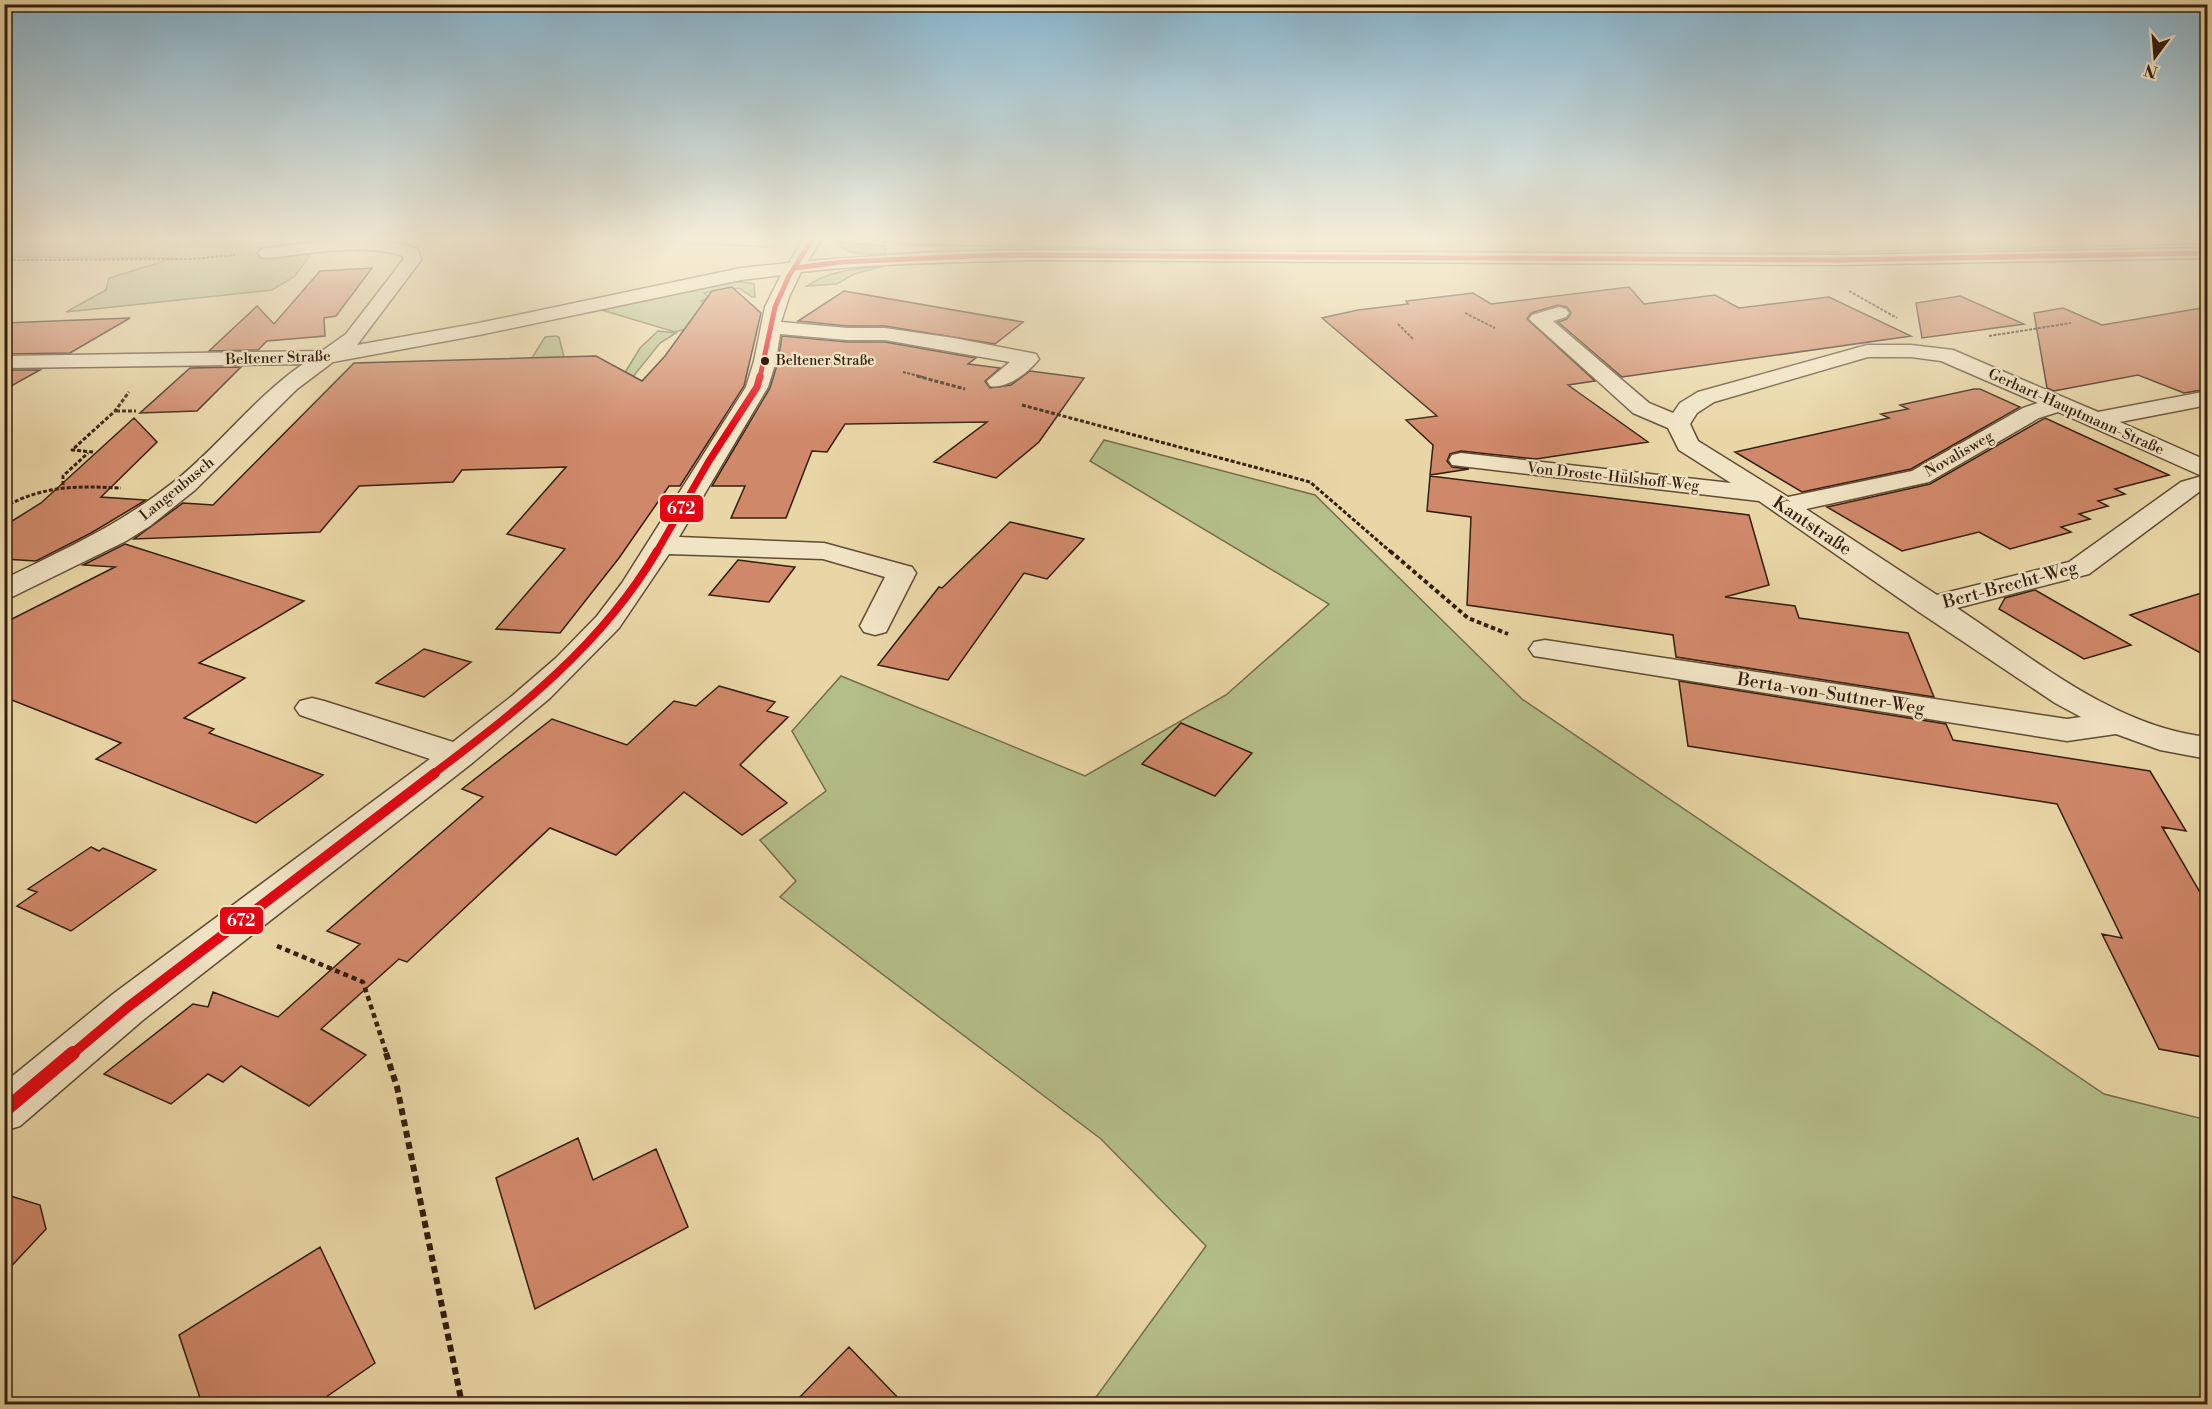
<svg xmlns="http://www.w3.org/2000/svg" width="2212" height="1409" font-family="'Libre Bodoni',serif">
  <rect width="100%" height="100%" fill="#e9d6a6"/>
  <filter id="stains"><feTurbulence type="fractalNoise" baseFrequency=".00333" numOctaves="4"/><feColorMatrix values="0 0 0 0 .2 0 0 0 0 .09 0 0 0 0 .02 0 0 0 .5 -.17"/></filter>
  <radialGradient id="worn" r=".72"><stop offset=".6" stop-color="#630" stop-opacity="0"/><stop offset="1" stop-color="#630" stop-opacity=".3"/></radialGradient>
  <path fill="#b4be88" stroke="#746e4b" stroke-width="1.5" d="M 5,238 L 303,238 L 292,253 L 310,255 L 295,276 L 272,290 L 66,312 L 106,290 L 109,278 L 174,258 L 5,257 Z
    M 663,238 L 784,238 L 773,247 L 767,247 L 663,242 Z
    M 882,238 L 2207,238 L 2208,244 L 1794,253 L 1279,251 L 911,245 L 879,241 Z
    M 837,242 L 884,246 L 886,253 C 870,254 847,257 837,242 Z
    M 884,266 L 854,274 L 837,284 L 807,286 C 829,270 858,269 884,266 Z
    M 734,281 L 754,284 L 755,297 L 752,297 L 739,288 L 704,293 L 709,298 L 701,301 L 706,305 L 707,323 L 675,332 L 602,310 Z
    M 658,331 L 676,333 L 660,343 L 632,378 L 613,392 L 640,348 Z
    M 556,336 L 559,337 L 564,357 L 532,358 L 545,337 Z
    M 1104,440 L 1315,495 L 1522,699 L 2104,1094 L 2207,1120 L 2207,1404 L 1091,1404 L 1206,1246 L 1101,1139 L 780,897 L 796,881 L 760,840 L 826,791 L 792,731 L 841,676 L 1085,776 L 1226,695 L 1329,604 L 1090,461 Z"/>
  <path fill="#d0886a" stroke="#341e0e" stroke-width="1.5" d="M 372,268 L 336,316 L 324,318 L 325,336 L 267,341 L 258,350 L 209,351 L 257,306 L 274,324 L 320,271 Z
    M 732,287 L 761,313 L 744,386 L 680,486 L 669,486 L 619,558 L 560,633 L 496,629 L 565,549 L 507,534 L 566,467 L 462,470 L 453,482 L 359,486 L 320,532 L 134,539 L 183,503 L 213,505 L 354,363 L 596,356 L 642,381 L 665,356 L 712,291 Z
    M 1629,287 L 1644,304 L 1715,295 L 1739,308 L 1829,297 L 1911,336 L 1622,377 L 1558,322 L 1567,319 L 1571,313 L 1567,307 L 1558,305 L 1531,313 L 1527,319 L 1595,381 L 1568,385 L 1648,442 L 1536,459 L 1461,451 L 1450,454 L 1447,461 L 1452,467 L 1469,469 L 1430,475 L 1433,445 L 1406,420 L 1437,416 L 1322,318 L 1358,310 L 1408,304 L 1406,301 L 1473,293 L 1491,304 Z
    M 844,291 L 1023,322 L 995,344 L 885,326 L 847,326 L 798,321 Z
    M 1960,296 L 2024,324 L 1922,338 L 1916,303 Z
    M 2208,307 L 2208,389 L 2184,393 L 2138,375 L 2054,391 L 2047,388 L 2034,313 L 2063,308 L 2102,325 Z
    M 130,318 L 70,353 L 4,354 L 4,323 Z
    M 782,336 L 847,342 L 885,342 L 976,358 L 968,364 L 1000,368 L 985,381 L 990,388 L 1011,385 L 1030,371 L 1084,378 L 1039,442 L 996,478 L 934,462 L 987,422 L 845,424 L 827,452 L 812,451 L 786,518 L 731,518 L 745,486 L 712,486 L 770,388 L 778,362 Z
    M 241,367 L 197,411 L 140,413 L 190,368 Z
    M 4,370 L 40,370 L 4,390 Z
    M 1974,389 L 1980,389 L 2020,407 L 1911,469 L 1802,492 L 1735,452 L 1889,418 L 1881,414 L 1908,409 L 1900,405 Z
    M 134,418 L 157,442 L 101,497 L 146,500 L 91,533 L 36,561 L 4,559 L 4,526 L 41,503 Z
    M 2045,418 L 2169,475 L 2115,489 L 2125,494 L 2098,501 L 2108,506 L 2079,514 L 2090,519 L 2061,527 L 2071,532 L 2010,549 L 1979,532 L 1902,551 L 1827,507 L 1930,484 Z
    M 1430,476 L 1749,515 L 1769,585 L 1725,597 L 1795,606 L 1799,618 L 1908,633 L 1934,697 L 1676,657 L 1673,635 L 1467,605 L 1471,517 L 1427,511 Z
    M 1010,522 L 1084,539 L 1047,579 L 1024,573 L 948,680 L 878,665 L 939,587 L 942,588 Z
    M 125,544 L 304,601 L 199,663 L 245,678 L 184,718 L 214,729 L 209,733 L 323,775 L 256,823 L 96,759 L 121,743 L 4,697 L 4,623 L 115,567 L 83,565 Z
    M 738,560 L 795,567 L 769,602 L 709,595 Z
    M 2035,590 L 2131,645 L 2084,659 L 1999,609 L 2005,598 Z
    M 2208,591 L 2208,657 L 2130,615 Z
    M 424,649 L 471,662 L 424,697 L 376,683 Z
    M 1679,681 L 1946,724 L 1953,740 L 2150,771 L 2186,831 L 2162,827 L 2208,906 L 2208,1058 L 2159,1049 L 2102,934 L 2122,938 L 2057,804 L 1688,746 Z
    M 719,686 L 775,702 L 767,711 L 788,717 L 740,765 L 787,803 L 742,835 L 684,792 L 616,855 L 550,828 L 407,962 L 399,959 L 321,1029 L 366,1055 L 309,1106 L 241,1066 L 223,1082 L 208,1074 L 171,1104 L 104,1074 L 193,1004 L 208,1007 L 213,992 L 278,1017 L 360,944 L 327,931 L 483,797 L 462,789 L 552,719 L 627,745 L 674,701 L 696,706 Z
    M 1181,723 L 1252,753 L 1215,796 L 1142,764 Z
    M 91,847 L 99,851 L 103,848 L 156,870 L 71,931 L 17,906 L 37,892 L 28,889 Z
    M 578,1138 L 593,1180 L 656,1149 L 688,1227 L 535,1309 L 496,1178 Z
    M 4,1194 L 40,1205 L 46,1229 L 4,1274 Z
    M 320,1247 L 375,1363 L 316,1404 L 202,1404 L 179,1335 Z
    M 849,1347 L 904,1404 L 793,1404 Z"/>
  <g fill="none" stroke-linecap="round" stroke-linejoin="round">
    <g stroke="#614c34" stroke-width="3">
      <path id="minor" d="M 804,238 L 822,238 L 808,261 L 933,252 L 1036,250 L 1838,255 L 2208,248 L 2208,258 L 1838,265 L 1036,260 C 958,262 879,263 801,272 L 789,297 L 781,322 L 847,328 L 885,328 L 954,338 L 1036,354 L 1039,359 C 1029,372 1006,390 990,386 L 987,381 L 1010,362 L 885,340 L 847,340 L 780,334 L 776,361 L 768,387 L 679,537 L 824,543 L 912,567 L 916,573 L 886,632 L 875,635 L 864,632 L 860,626 L 885,577 L 823,559 L 669,554 L 619,628 L 550,698 L 471,764 L 143,1020 L 20,1126 L 4,1131 L 4,1083 L 113,994 L 430,759 L 300,715 L 295,708 L 300,701 L 312,698 L 324,701 L 453,742 L 512,696 L 556,658 L 597,616 L 622,583 L 746,387 L 754,361 L 765,307 L 781,275 L 741,280 L 479,335 L 333,362 L 297,389 L 195,490 L 150,526 L 126,541 L 14,596 L 4,599 L 4,579 C 67,548 120,525 175,481 C 220,445 255,397 303,364 L 4,368 L 4,356 L 322,351 L 346,334 L 403,260 L 403,256 C 361,242 310,254 267,258 L 261,257 L 258,253 L 261,249 L 267,248 C 318,243 369,233 418,249 L 421,260 L 357,345 L 479,323 L 741,268 L 789,263 Z
        M 1559,307 L 1566,309 L 1569,313 L 1566,317 L 1553,321 L 1649,403 L 1673,413 L 1680,403 L 1698,392 L 1867,345 L 1911,345 L 1953,350 L 2098,412 L 2208,391 L 2208,405 L 2120,422 L 2208,461 L 2208,490 L 2199,492 L 2089,574 L 1957,608 C 2033,658 2114,727 2208,737 L 2208,759 L 2160,750 L 2116,734 L 2067,741 L 1534,656 L 1529,649 L 1534,642 L 1545,640 L 2067,719 L 2081,717 L 2055,703 L 1919,612 L 1759,501 L 1452,465 L 1449,460 L 1452,455 L 1461,453 L 1731,483 L 1679,450 L 1668,428 L 1633,413 L 1529,319 L 1532,315 ZM 1868,357 L 1911,357 L 1941,361 L 2038,403 L 2023,408 L 1912,471 L 1788,497 L 1698,441 L 1690,424 L 1697,413 L 1714,402 ZM 2058,412 L 2202,476 L 2181,482 L 2069,562 L 1937,595 L 1806,509 L 1929,482 L 2039,418 Z"/>
    </g>
    <path stroke="#341e0e" stroke-width="2" stroke-dasharray="3 1.5" stroke-linecap="butt" d="M 4,260 L 191,259 L 235,255
      M 1849,291 L 1897,318
      M 1465,313 L 1495,328
      M 1398,324 L 1413,339
      M 1989,336 L 2071,323
      M 903,372 L 923,377"/>
    <path stroke="#341e0e" stroke-width="3" stroke-dasharray="4 2" stroke-linecap="butt" d="M 917,376 L 965,389
      M 1022,405 L 1310,482 L 1392,553
      M 116,411 L 136,411
      M 93,452 L 72,450 L 115,411 L 129,392
      M 63,485 L 63,476 L 88,453
      M 4,507 C 45,485 76,486 121,488"/>
    <path stroke="#341e0e" stroke-width="4" stroke-dasharray="4.5 3" stroke-linecap="butt" d="M 1390,551 L 1468,618 L 1508,634"/>
    <path stroke="#341e0e" stroke-width="4.5" stroke-dasharray="5 4" stroke-linecap="butt" d="M 277,946 L 363,982 L 387,1055"/>
    <path stroke="#341e0e" stroke-width="6" stroke-dasharray="7 4.5" stroke-linecap="butt" d="M 386,1053 L 397,1087 L 462,1404"/>
    <use href="#minor" fill="#f1e4c5" fill-rule="evenodd"/>
    <g stroke="#f1e4c5" stroke-width="8">
      <path id="bus-1-far4" d="M 794,268 L 842,262 L 996,255 L 1838,260 L 2208,253
        M 760,377 L 775,307 L 789,276 L 813,238"/>
    </g>
    <g stroke="#f1e4c5" stroke-width="10">
      <path id="bus-1-far3" d="M 656,553 L 709,461 L 757,387 L 760,376"/>
    </g>
    <g stroke="#f1e4c5" stroke-width="13">
      <path id="bus-1-far2" d="M 433,774 C 518,710 602,645 657,551"/>
    </g>
    <g stroke="#f1e4c5" stroke-width="15">
      <path id="bus-1-far1" d="M 71,1055 L 128,1007 L 435,773"/>
    </g>
    <g stroke="#f1e4c5" stroke-width="18">
      <path id="bus-1" d="M 4,1111 L 73,1053"/>
    </g>
    <use href="#bus-1-far4" stroke="#e30613" stroke-width="5"/>
    <use href="#bus-1-far3" stroke="#e30613" stroke-width="7"/>
    <use href="#bus-1-far2" stroke="#e30613" stroke-width="8"/>
    <use href="#bus-1-far1" stroke="#e30613" stroke-width="10"/>
    <use href="#bus-1" stroke="#e30613" stroke-width="14"/>
  </g>
  <linearGradient id="sky" x2="0" y2="1"><stop stop-color="#87b6cf"/><stop offset="0.55" stop-color="#f5edd7"/><stop offset="1" stop-color="#f5edd7" stop-opacity="0"/></linearGradient>
  <rect width="2212" height="435" fill="url(#sky)"/>
  <circle fill="#341e0e" stroke="#f1e4c5" stroke-width="2" cx="765" cy="361" r="5"/>
  <g text-anchor="middle" dominant-baseline="central" stroke-width="4.5" stroke-linejoin="round" paint-order="stroke">
    <g font-size="14" fill="#341e0e" stroke="#f1e4c5" text-anchor="start">
      <text x="776" y="361">Beltener Straße</text>
    </g>
    <g font-size="15" fill="#341e0e" stroke="#f1e4c5">
      <text transform="translate(278 358) rotate(-2)">Beltener Straße</text>
      <text transform="translate(2076 412) rotate(24)">Gerhart-Hauptmann-Straße</text>
      <text transform="translate(1959 454) rotate(-30)">Novalisweg</text>
      <text transform="translate(1613 477) rotate(6)">Von Droste-Hülshoff-Weg</text>
      <text transform="translate(177 489) rotate(-39)">Langenbusch</text>
    </g>
    <g font-size="18" fill="#341e0e" stroke="#f1e4c5">
      <text transform="translate(1812 526) rotate(34)">Kantstraße</text>
      <text transform="translate(2010 585) rotate(-15)">Bert-Brecht-Weg</text>
      <text transform="translate(1831 694) rotate(9)">Berta-von-Suttner-Weg</text>
    </g>
  </g>
  <g stroke="#f1e4c5" stroke-width="2">
    <rect x="659" y="494" width="45" height="29" rx="6" fill="#e30613"/>
    <rect x="219" y="906" width="45" height="29" rx="6" fill="#e30613"/>
  </g>
  <g font-size="16" text-anchor="middle" font-weight="bold" fill="#fff">
    <text x="681" y="514">672</text>
    <text x="241" y="926">672</text>
  </g>
  <rect width="2212" height="1409" fill="none" stroke="#e9d6a6" stroke-width="24"/>
  <rect x="6" y="6" width="2200" height="1397" fill="none" stroke="#341e0e" stroke-width="3"/>
  <rect x="12" y="12" width="2188" height="1385" fill="none" stroke="#341e0e" stroke-width="1.5"/>
  <g transform="translate(2155 57) rotate(196)" stroke="#f1e4c5" stroke-width="4.5" paint-order="stroke">
  <path d="M0-4.5L10 22L0 15L-10 22Z" fill="#341e0e"/>
  <text y="-9" font-size="16" font-weight="bold" text-anchor="middle" fill="#341e0e">N</text>
  </g>
  <rect width="100%" height="100%" filter="url(#stains)"/>
  <rect width="100%" height="100%" fill="url(#worn)"/>
</svg>
